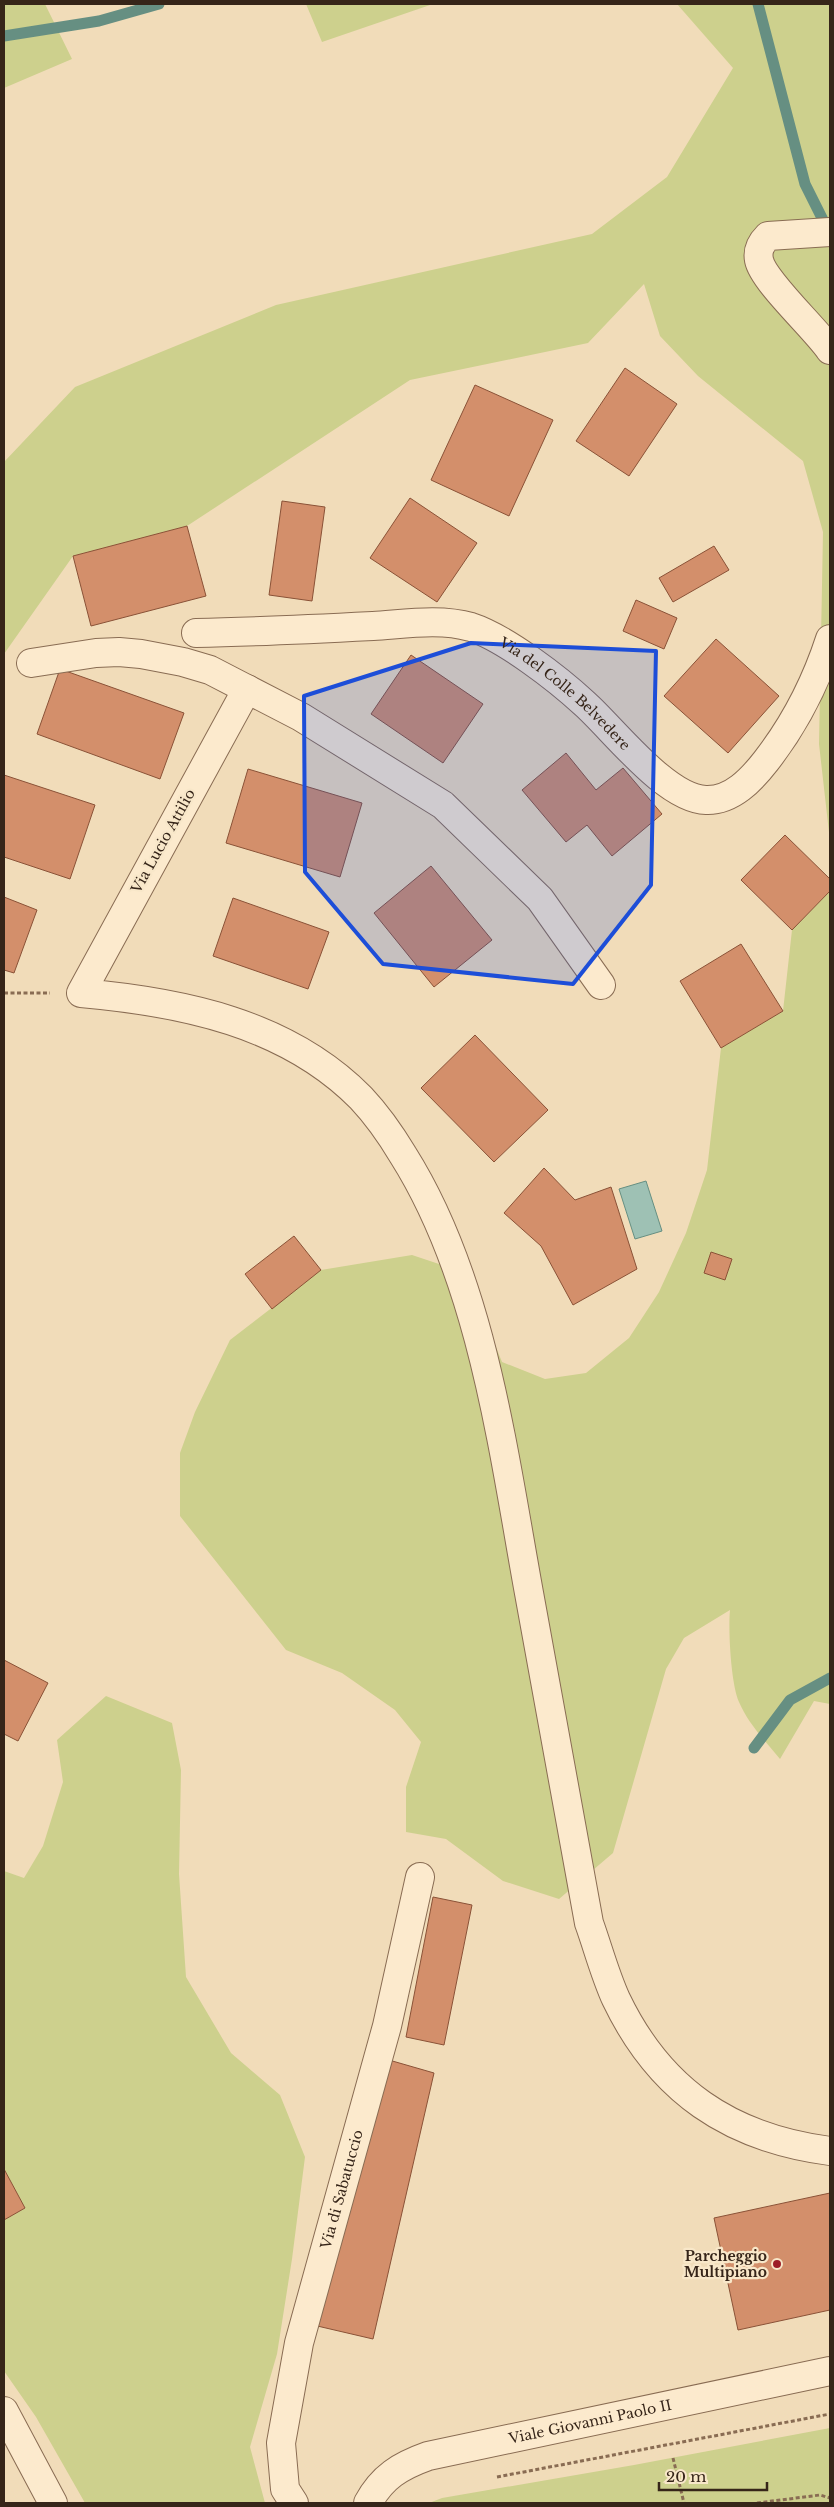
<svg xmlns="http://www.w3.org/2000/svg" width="834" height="2507" font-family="'Libre Baskerville',serif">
  <rect width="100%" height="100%" fill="#f1dcb9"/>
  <path fill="#cdd08d" d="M 4,4 L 45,4 L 72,59 L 4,88 Z
    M 306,4 L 433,4 L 322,42 Z
    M 677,4 L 830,4 L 830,841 L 819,744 L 823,532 L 803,461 L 698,376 L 660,336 L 644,284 L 588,343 L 410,380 L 187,526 L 73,556 L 4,654 L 4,462 L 75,387 L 276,305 L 592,234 L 667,177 L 733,68 Z
    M 830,891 L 830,1704 L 814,1701 L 780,1759 C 765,1741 748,1723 739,1702 C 731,1684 728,1630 730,1610 L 684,1638 L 666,1669 L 613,1853 L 559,1899 L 503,1881 L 446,1839 L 406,1832 L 406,1787 L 421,1742 L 395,1710 L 342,1673 L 286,1650 L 180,1516 L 180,1453 L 195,1412 L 230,1340 L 321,1270 L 412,1255 L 466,1273 L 502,1362 L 545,1379 L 586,1373 L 629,1338 L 659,1292 L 686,1233 L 707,1170 L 721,1048 L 783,1011 L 792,930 Z
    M 106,1696 L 172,1723 L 181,1770 L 179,1874 L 186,1977 L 231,2053 L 280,2095 L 305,2157 L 292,2259 L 277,2354 L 250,2447 L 265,2503 L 85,2503 L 36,2417 L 4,2371 L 4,2220 L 25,2208 L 4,2169 L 4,1871 L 24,1878 L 43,1846 L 63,1782 L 57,1740 Z
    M 830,2428 L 830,2503 L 429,2503 L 442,2498 L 634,2465 Z"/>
  <path fill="#9ec1b4" stroke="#668f82" d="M 646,1181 L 662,1231 L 635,1239 L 619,1189 Z"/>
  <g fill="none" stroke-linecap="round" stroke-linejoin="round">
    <path stroke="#668f82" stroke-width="11" d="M 758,4 L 805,184 L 829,232
      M 4,36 L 99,21 L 159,4
      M 754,1748 L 790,1700 L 830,1678"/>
  </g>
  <path fill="#d38f6b" stroke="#8a5237" d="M 625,368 L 677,404 L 629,476 L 576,441 Z
    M 475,385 L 553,420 L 509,516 L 431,480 Z
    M 410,498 L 477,543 L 437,602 L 370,558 Z
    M 282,501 L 325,507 L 312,601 L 269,595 Z
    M 187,526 L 206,596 L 91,626 L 73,556 Z
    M 714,546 L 729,570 L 673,602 L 659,578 Z
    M 636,600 L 677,618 L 664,649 L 623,631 Z
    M 716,639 L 779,696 L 728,753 L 664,696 Z
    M 411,655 L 483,704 L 443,763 L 371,714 Z
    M 60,669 L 184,713 L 160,779 L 37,734 Z
    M 566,753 L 596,790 L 623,768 L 662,814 L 612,856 L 587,825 L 566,842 L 522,790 Z
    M 248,769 L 362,803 L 340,877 L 226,843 Z
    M 4,775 L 95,805 L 70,879 L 4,857 Z
    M 785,835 L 830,879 L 830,891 L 792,930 L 741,880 Z
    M 431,866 L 492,940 L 434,987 L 374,913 Z
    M 4,897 L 37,910 L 14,973 L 4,970 Z
    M 233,898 L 329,932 L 308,989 L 213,956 Z
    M 741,944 L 783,1011 L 721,1048 L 680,981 Z
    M 475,1035 L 548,1110 L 494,1162 L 421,1088 Z
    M 544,1168 L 575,1200 L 611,1187 L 637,1269 L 573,1305 L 541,1246 L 504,1213 Z
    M 294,1236 L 321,1270 L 272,1309 L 245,1274 Z
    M 711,1252 L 732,1259 L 725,1280 L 704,1273 Z
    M 4,1660 L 48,1683 L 18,1741 L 4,1734 Z
    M 433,1897 L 472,1905 L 444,2045 L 406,2037 Z
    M 382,2058 L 434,2073 L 373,2339 L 313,2325 Z
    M 4,2169 L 25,2208 L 4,2220 Z
    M 830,2193 L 830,2310 L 738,2330 L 714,2218 Z"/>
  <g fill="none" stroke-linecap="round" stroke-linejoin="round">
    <g stroke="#896c53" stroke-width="30">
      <g id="minor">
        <path d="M 830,232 L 768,236 C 761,243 757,250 759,260 C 763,281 815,328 830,350"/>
        <path id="s1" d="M 196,633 C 255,632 314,629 373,626 C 405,624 440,618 471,627 C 505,638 558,679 585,704 C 614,730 666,799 706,800 C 732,801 752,779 766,761 C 794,725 816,682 830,639"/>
        <path d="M 31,663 L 96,653 L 119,652 L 141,654 L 183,662 L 210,670 L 301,717 L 443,805 L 540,899 L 601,985"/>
        <path d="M 247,689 L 81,993 C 182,1002 287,1023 361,1098 C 377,1115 391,1135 403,1155 C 482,1280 503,1450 529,1593 C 549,1703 569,1813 589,1923 C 598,1948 605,1975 616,1999 C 660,2091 730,2138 830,2151"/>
        <path d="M 4,2411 L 53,2503"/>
        <path id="s2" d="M 294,2503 L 285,2489 L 281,2443 L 299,2343 L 387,2026 L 420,1877"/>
        <path id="s3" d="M 368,2503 C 382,2477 400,2466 428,2456 L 830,2371"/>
      </g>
    </g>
    <path stroke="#896c53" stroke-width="3" stroke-dasharray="4 2.5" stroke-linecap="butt" d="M 4,993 L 50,993
      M 673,2458 L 684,2503
      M 497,2477 L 830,2414
      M 757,2503 L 820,2495 L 830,2498"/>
    <use href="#minor" stroke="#fceacd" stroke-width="28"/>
  </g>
  <path fill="#1d4ed8" fill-opacity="0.2" stroke="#1d4ed8" stroke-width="4" stroke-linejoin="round" d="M 471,643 L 656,651 L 651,885 L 573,984 L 383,964 L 305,872 L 304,696 Z"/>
  <circle fill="#9d1e28" stroke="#f8e7c9" stroke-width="2" cx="777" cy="2264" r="5"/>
  <g text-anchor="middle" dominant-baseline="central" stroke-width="4.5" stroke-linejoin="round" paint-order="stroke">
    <g font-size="14" fill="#362519" stroke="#f8e7c9">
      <text stroke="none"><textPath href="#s1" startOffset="392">Via del Colle Belvedere</textPath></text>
      <text transform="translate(163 841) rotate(-61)">Via Lucio Attilio</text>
      <text stroke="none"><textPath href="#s2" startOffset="324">Via di Sabatuccio</textPath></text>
      <text stroke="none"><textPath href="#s3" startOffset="244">Viale Giovanni Paolo II</textPath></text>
    </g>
    <g font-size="14" font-weight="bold" fill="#362519" stroke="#f8e7c9" text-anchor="end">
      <text x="767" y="2256">Parcheggio<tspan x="767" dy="16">Multipiano</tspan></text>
    </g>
  </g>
  <rect width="834" height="2507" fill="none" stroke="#362519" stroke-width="10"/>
  <path d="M659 2482v8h108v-8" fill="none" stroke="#362519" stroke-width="2.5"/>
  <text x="666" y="2482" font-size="15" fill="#362519" stroke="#f8e7c9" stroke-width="4" paint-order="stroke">20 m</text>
</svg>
